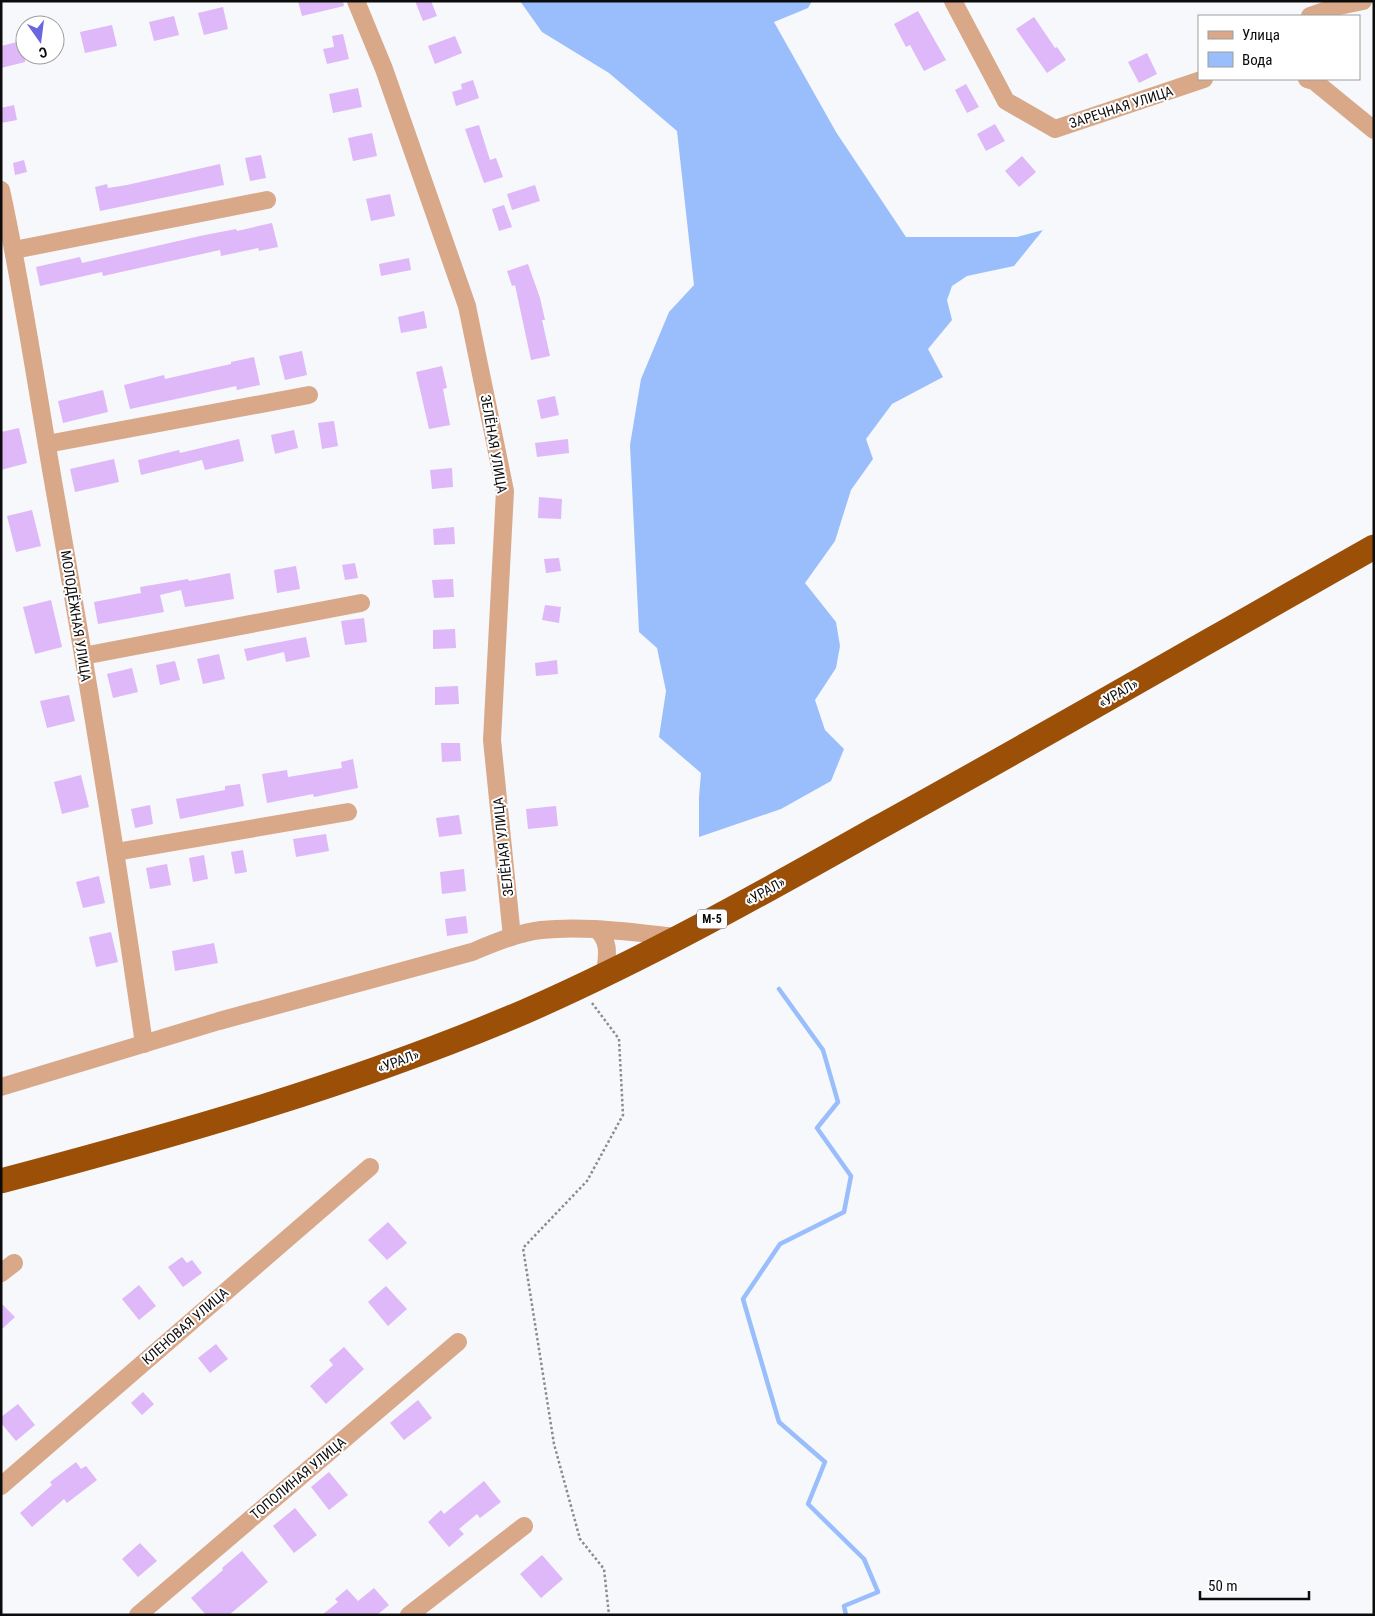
<svg xmlns="http://www.w3.org/2000/svg" width="1375" height="1616" font-family="'Roboto Condensed',sans-serif">
  <rect width="100%" height="100%" fill="#f6f8fb"/>
  <path fill="#9abefc" d="M 520,1 L 812,1 L 808,8 L 774,22 L 836,132 L 906,237 L 1017,237 L 1043,230 L 1014,266 L 967,276 L 952,286 L 947,300 L 952,320 L 928,349 L 943,377 L 892,404 L 866,439 L 873,459 L 851,490 L 835,541 L 805,583 L 836,622 L 840,646 L 836,668 L 815,700 L 825,730 L 844,749 L 831,781 L 781,809 L 699,837 L 699,797 L 701,773 L 659,737 L 666,691 L 657,648 L 639,632 L 630,445 L 641,379 L 669,312 L 694,285 L 677,131 L 609,73 L 542,32 Z"/>
  <g fill="none" stroke-linecap="round" stroke-linejoin="round">
    <path stroke="#9abefc" stroke-width="4.5" d="M 779,989 L 823,1050 L 838,1102 L 817,1128 L 851,1176 L 844,1212 L 780,1244 L 743,1299 L 779,1422 L 825,1462 L 808,1504 L 864,1559 L 878,1592 L 844,1606 L 846,1615"/>
  </g>
  <path fill="#deb8f8" d="M 298,1 L 343,1 L 344,6 L 302,16 Z
    M 415,1 L 431,1 L 437,16 L 423,21 Z
    M 223,7 L 228,29 L 204,35 L 198,13 Z
    M 918,11 L 946,60 L 924,71 L 910,45 L 906,47 L 894,24 Z
    M 174,16 L 179,35 L 154,41 L 149,22 Z
    M 1034,17 L 1055,48 L 1057,47 L 1066,60 L 1047,73 L 1016,29 Z
    M 112,25 L 117,46 L 85,53 L 80,32 Z
    M 343,34 L 349,59 L 327,64 L 323,49 L 334,47 L 332,36 Z
    M 455,36 L 462,53 L 435,64 L 428,46 Z
    M 25,40 L 25,62 L 1,68 L 1,46 Z
    M 1147,53 L 1157,74 L 1139,83 L 1128,62 Z
    M 473,80 L 479,98 L 456,106 L 452,92 L 462,89 L 461,84 Z
    M 966,84 L 979,107 L 967,113 L 955,90 Z
    M 358,88 L 362,107 L 333,113 L 329,94 Z
    M 14,105 L 17,120 L 1,123 L 1,108 Z
    M 995,124 L 1005,141 L 986,151 L 977,134 Z
    M 479,125 L 490,160 L 496,158 L 503,177 L 484,183 L 465,129 Z
    M 372,133 L 377,156 L 353,161 L 348,138 Z
    M 261,155 L 266,178 L 250,181 L 245,158 Z
    M 1022,156 L 1036,172 L 1019,187 L 1005,171 Z
    M 24,160 L 27,172 L 15,175 L 13,163 Z
    M 220,164 L 224,185 L 100,211 L 95,187 L 107,184 L 108,188 L 127,185 Z
    M 535,185 L 540,201 L 512,210 L 507,194 Z
    M 390,194 L 395,216 L 371,221 L 366,199 Z
    M 504,205 L 512,227 L 499,231 L 492,209 Z
    M 272,223 L 278,247 L 259,251 L 258,248 L 221,256 L 220,250 L 103,276 L 102,272 L 40,286 L 36,267 L 80,257 L 82,263 L 200,236 L 236,229 L 237,231 Z
    M 409,258 L 411,270 L 381,276 L 379,264 Z
    M 528,264 L 540,298 L 545,320 L 542,320 L 550,356 L 531,360 L 515,285 L 512,286 L 507,271 Z
    M 424,311 L 427,328 L 401,333 L 398,317 Z
    M 302,351 L 307,375 L 285,380 L 279,356 Z
    M 254,357 L 260,385 L 237,390 L 236,386 L 130,409 L 124,385 L 164,375 L 165,379 L 231,364 L 231,362 Z
    M 442,366 L 447,388 L 443,389 L 450,425 L 429,429 L 416,372 Z
    M 103,390 L 108,412 L 63,423 L 58,401 Z
    M 555,396 L 559,415 L 541,419 L 537,400 Z
    M 334,421 L 338,446 L 322,449 L 318,423 Z
    M 19,428 L 27,463 L 1,470 L 1,432 Z
    M 294,430 L 298,448 L 275,454 L 271,435 Z
    M 239,439 L 244,461 L 205,470 L 202,460 L 141,475 L 138,460 L 179,450 L 180,453 Z
    M 568,439 L 569,453 L 537,457 L 535,443 Z
    M 114,459 L 119,482 L 75,492 L 70,469 Z
    M 452,468 L 453,487 L 432,489 L 430,470 Z
    M 539,497 L 562,499 L 561,519 L 538,518 Z
    M 32,510 L 41,546 L 16,552 L 7,516 Z
    M 454,527 L 455,544 L 434,545 L 433,529 Z
    M 559,558 L 561,571 L 546,573 L 544,559 Z
    M 355,563 L 358,578 L 345,580 L 342,565 Z
    M 296,566 L 300,589 L 277,593 L 274,570 Z
    M 230,573 L 234,599 L 185,607 L 181,590 L 160,595 L 164,612 L 98,624 L 94,602 L 141,593 L 140,587 L 188,579 L 189,581 Z
    M 453,579 L 454,597 L 434,598 L 432,580 Z
    M 51,600 L 62,647 L 35,654 L 23,607 Z
    M 545,605 L 561,607 L 559,623 L 542,620 Z
    M 364,618 L 367,642 L 345,645 L 341,621 Z
    M 455,629 L 456,648 L 433,649 L 433,630 Z
    M 306,637 L 310,657 L 286,662 L 284,652 L 247,661 L 244,649 Z
    M 219,654 L 225,679 L 203,684 L 197,659 Z
    M 557,660 L 558,674 L 536,676 L 535,663 Z
    M 175,661 L 180,680 L 160,685 L 156,665 Z
    M 132,668 L 138,692 L 113,698 L 107,674 Z
    M 458,686 L 459,704 L 435,705 L 435,687 Z
    M 69,695 L 75,721 L 47,728 L 40,701 Z
    M 441,743 L 460,743 L 461,761 L 442,762 Z
    M 353,759 L 358,788 L 314,797 L 313,794 L 267,803 L 262,774 L 287,770 L 288,777 L 342,768 L 341,762 Z
    M 81,775 L 89,807 L 62,814 L 54,782 Z
    M 240,784 L 244,806 L 180,819 L 176,799 L 225,790 L 225,786 Z
    M 150,805 L 153,824 L 135,828 L 131,809 Z
    M 556,806 L 558,826 L 528,829 L 526,809 Z
    M 459,815 L 462,834 L 439,837 L 436,818 Z
    M 326,834 L 329,851 L 296,857 L 293,839 Z
    M 243,850 L 247,872 L 235,874 L 231,852 Z
    M 204,855 L 208,879 L 193,882 L 189,858 Z
    M 167,864 L 171,885 L 150,889 L 146,868 Z
    M 464,869 L 466,891 L 442,894 L 440,872 Z
    M 99,876 L 105,903 L 83,908 L 76,882 Z
    M 466,916 L 468,933 L 447,936 L 445,919 Z
    M 111,932 L 118,962 L 96,967 L 89,937 Z
    M 214,943 L 218,963 L 175,971 L 172,951 Z
    M 388,1222 L 407,1243 L 387,1260 L 368,1240 Z
    M 182,1257 L 187,1263 L 192,1260 L 202,1273 L 183,1287 L 168,1267 Z
    M 139,1285 L 156,1306 L 139,1320 L 122,1299 Z
    M 386,1286 L 407,1309 L 388,1326 L 368,1302 Z
    M 1,1303 L 15,1317 L 1,1330 Z
    M 216,1344 L 228,1359 L 210,1373 L 198,1358 Z
    M 344,1347 L 364,1369 L 326,1404 L 310,1386 L 333,1365 L 329,1360 Z
    M 143,1392 L 154,1404 L 142,1415 L 131,1403 Z
    M 418,1400 L 432,1418 L 404,1440 L 390,1423 Z
    M 18,1404 L 35,1425 L 16,1441 L 1,1423 L 1,1417 Z
    M 76,1462 L 81,1469 L 86,1466 L 97,1480 L 67,1503 L 64,1499 L 32,1527 L 20,1513 L 52,1485 L 50,1482 Z
    M 329,1472 L 348,1495 L 329,1510 L 311,1487 Z
    M 484,1481 L 501,1502 L 480,1518 L 477,1514 L 459,1529 L 464,1534 L 449,1547 L 428,1522 L 441,1510 L 444,1514 Z
    M 295,1508 L 317,1535 L 294,1553 L 273,1526 Z
    M 140,1543 L 157,1561 L 138,1577 L 122,1559 Z
    M 242,1551 L 268,1582 L 229,1615 L 206,1615 L 191,1598 L 223,1570 L 222,1568 Z
    M 542,1555 L 563,1579 L 541,1598 L 520,1574 Z
    M 374,1588 L 389,1605 L 377,1615 L 322,1615 L 338,1602 L 335,1599 L 347,1589 L 358,1601 Z"/>
  <g fill="none" stroke-linecap="round" stroke-linejoin="round">
    <path stroke="#8a8b8e" stroke-width="2.5" stroke-dasharray="2.5 2.5" stroke-linecap="butt" d="M 592,1003 L 619,1039 L 623,1115 L 587,1181 L 523,1248 L 554,1444 L 580,1539 L 604,1569 L 609,1615"/>
    <path stroke="#d8a889" stroke-width="18" d="M 356,1 L 384,69 L 467,306 L 505,491 L 492,740 L 512,937
      M 953,1 L 1006,101 L 1055,129 L 1204,79
      M 1310,16 L 1339,6 L 1363,1
      M 1307,79 L 1314,81 L 1374,130
      M 1,190 C 22,286 36,384 53,481 C 86,668 117,856 144,1044
      M 14,250 L 267,200
      M 47,444 L 309,395
      M 83,656 L 361,603
      M 116,852 L 348,812
      M 596,929 C 611,941 607,957 605,974
      M 1,1087 L 219,1021 L 472,952 C 494,943 517,933 541,930 C 587,925 634,933 679,937
      M 1,1273 L 14,1263
      M 1,1486 L 370,1167
      M 138,1615 L 458,1342
      M 409,1615 L 524,1526"/>
    <path stroke="#9c4f07" stroke-width="25" d="M 1,1181 C 178,1134 355,1084 524,1012 C 645,959 761,894 876,829 C 1043,737 1208,641 1374,547"/>
  </g>
  <g text-anchor="middle" dominant-baseline="central" stroke-width="4" stroke-linejoin="round" paint-order="stroke">
    <rect fill="#fff" stroke="#555556" stroke-width="1" x="697" y="909.5" width="30" height="19" rx="4"/>
    <g font-size="12" font-weight="bold" fill="#0c0c0d">
      <text x="712" y="919">М-5</text>
    </g>
    <g font-size="14" fill="#0c0c0d" stroke="#fff">
      <text transform="translate(1121 107) rotate(-18)">ЗАРЕЧНАЯ УЛИЦА</text>
      <text transform="translate(494 444) rotate(80)">ЗЕЛЁНАЯ УЛИЦА</text>
      <text transform="translate(76 616) rotate(81)">МОЛОДЁЖНАЯ УЛИЦА</text>
      <text transform="translate(1118 693) rotate(-30)">«УРАЛ»</text>
      <text transform="translate(503 847) rotate(-96)">ЗЕЛЁНАЯ УЛИЦА</text>
      <text transform="translate(765 891) rotate(-29)">«УРАЛ»</text>
      <text transform="translate(398 1061) rotate(-20)">«УРАЛ»</text>
      <text transform="translate(185 1326) rotate(-41)">КЛЕНОВАЯ УЛИЦА</text>
      <text transform="translate(298 1478) rotate(-40)">ТОПОЛИНАЯ УЛИЦА</text>
    </g>
  </g>
  <rect width="1375" height="1616" fill="none" stroke="#0c0c0d" stroke-width="5"/>
  <rect x="1198" y="15" width="162" height="65" fill="#ffffff" stroke="#9e9e9e"/>
  <rect x="1208" y="31" width="25" height="8" fill="#d8a889" stroke="#9e9e9e"/>
  <text x="1242" y="40" font-size="15" fill="#0c0c0d">Улица</text>
  <rect x="1208" y="52" width="25" height="15" fill="#9abefc" stroke="#9e9e9e"/>
  <text x="1242" y="65" font-size="15" fill="#0c0c0d">Вода</text>
  <g transform="translate(40 40) rotate(166)"><circle r="24" fill="#ffffff" stroke="#9e9e9e"/>
  <path d="M0-4L9 19L0 12L-9 19Z" fill="#6867e0"/>
  <text y="-8" font-size="14" font-weight="bold" text-anchor="middle" fill="#0c0c0d">С</text>
  </g>
  <path d="M1200 1591v8h109v-8" fill="none" stroke="#0c0c0d" stroke-width="2.5"/>
  <text x="1208" y="1591" font-size="15" fill="#0c0c0d" stroke="#ffffff" stroke-width="4" paint-order="stroke">50 m</text>
</svg>
